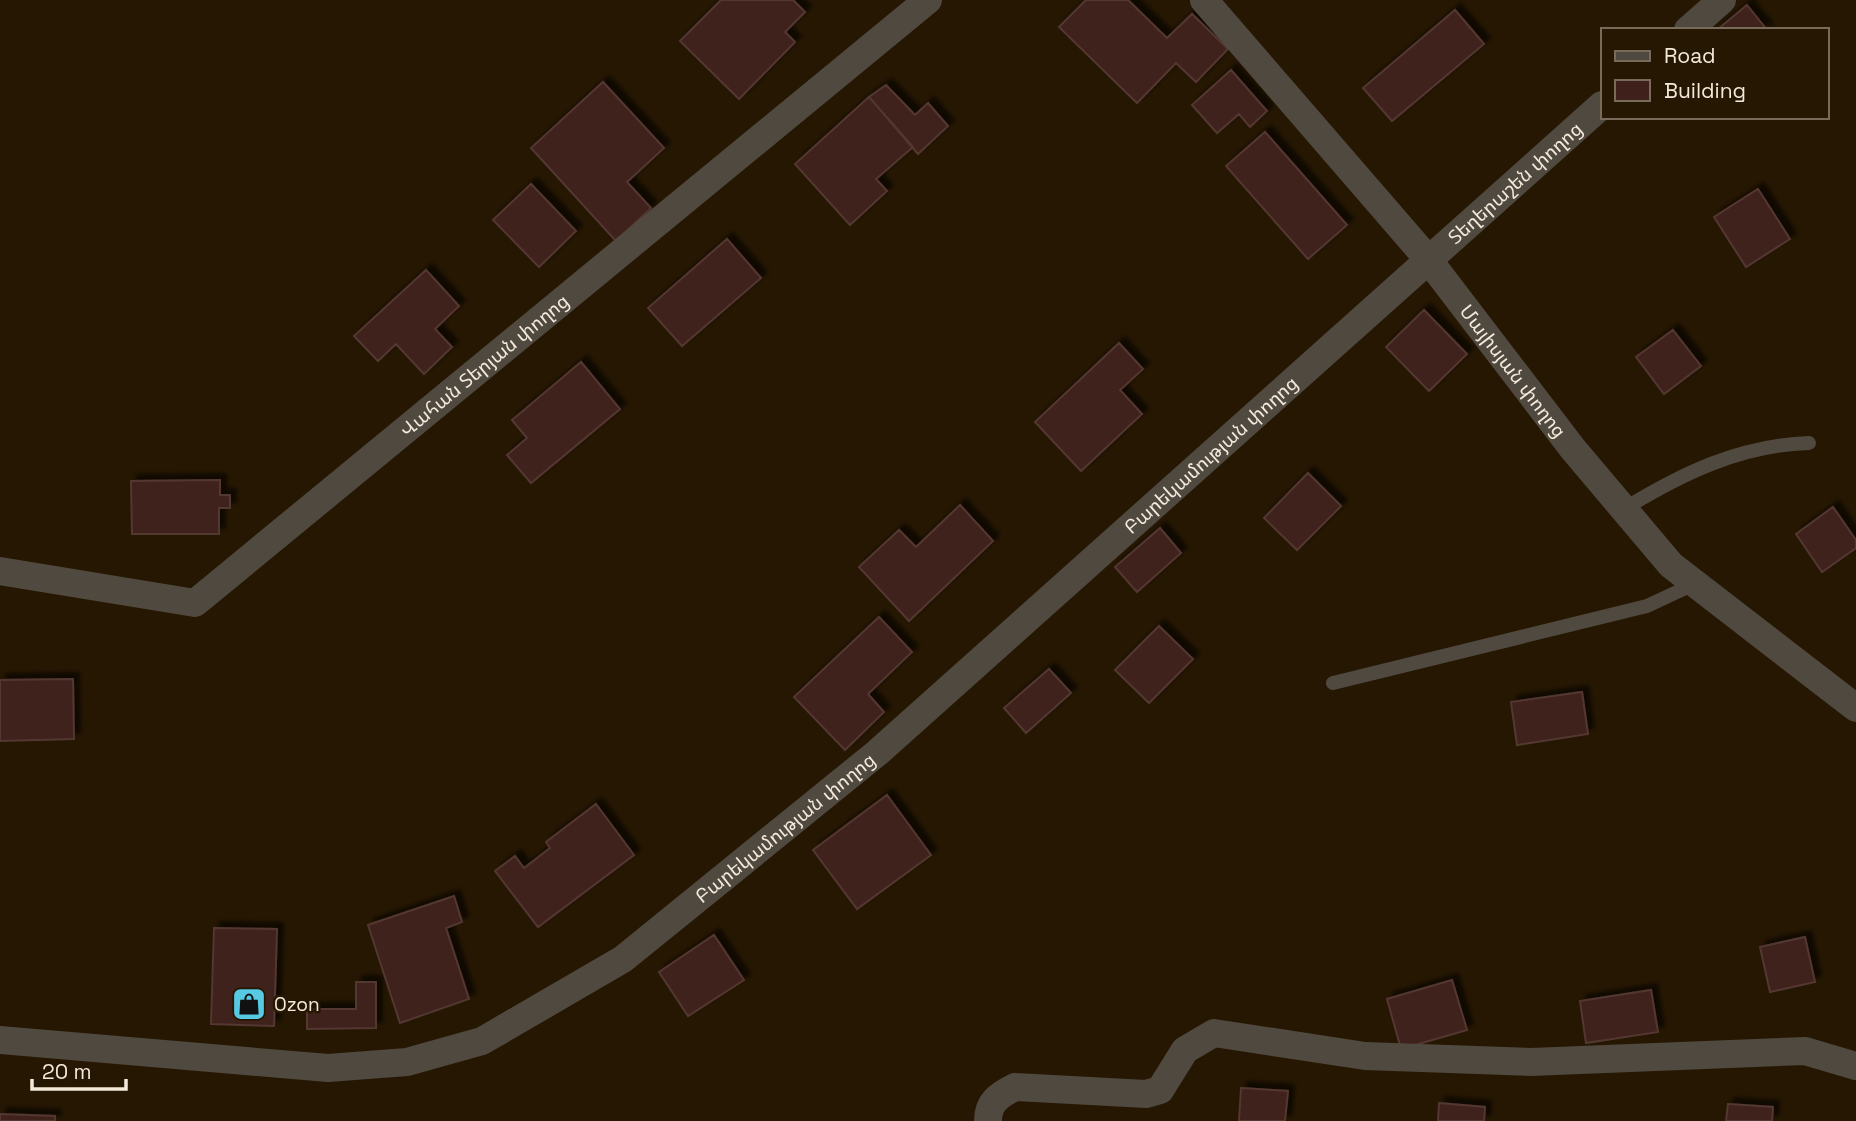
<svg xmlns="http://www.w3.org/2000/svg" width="1856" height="1121" font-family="'Space Grotesk','Noto Sans Armenian',sans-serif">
  <defs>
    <filter id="shadow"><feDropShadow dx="6" dy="-6" stdDeviation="2" flood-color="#0009"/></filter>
  </defs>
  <rect width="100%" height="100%" fill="#261702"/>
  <path fill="#40201b" stroke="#533732" stroke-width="2" filter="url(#shadow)" d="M 721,0 L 793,0 L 805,12 L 785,32 L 795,42 L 739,99 L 680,41 Z
    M 1086,0 L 1128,0 L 1167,38 L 1192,14 L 1228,49 L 1196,82 L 1176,63 L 1137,103 L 1059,27 Z
    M 1747,5 L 1767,30 L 1717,30 Z
    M 1455,10 L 1484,44 L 1392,121 L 1363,88 Z
    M 1231,70 L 1267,111 L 1250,127 L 1239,114 L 1217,133 L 1192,105 Z
    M 603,82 L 664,148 L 627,182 L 651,208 L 616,241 L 531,148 Z
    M 886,85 L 915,115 L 928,103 L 948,126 L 918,154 L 869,97 Z
    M 869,97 L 913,147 L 876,179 L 887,191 L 850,225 L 795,164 Z
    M 1265,132 L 1347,225 L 1308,259 L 1226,166 Z
    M 531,184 L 576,231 L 539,267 L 493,220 Z
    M 1758,189 L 1790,239 L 1746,267 L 1714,217 Z
    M 727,239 L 761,278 L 682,346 L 648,308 Z
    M 426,270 L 459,306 L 435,329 L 452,347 L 424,374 L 396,344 L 378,361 L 354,336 Z
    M 1424,310 L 1467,354 L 1429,391 L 1386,347 Z
    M 1673,330 L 1701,366 L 1664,394 L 1636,357 Z
    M 1119,343 L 1143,369 L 1120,390 L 1142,414 L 1081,471 L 1035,422 Z
    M 581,362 L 620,409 L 531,483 L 507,455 L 527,438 L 512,420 Z
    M 1308,473 L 1341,506 L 1297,550 L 1264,518 Z
    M 220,480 L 220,495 L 230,495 L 230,508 L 219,508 L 219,534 L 132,534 L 131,481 Z
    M 960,505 L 993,541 L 909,621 L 859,567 L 899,530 L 916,547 Z
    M 1833,507 L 1856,540 L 1856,548 L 1822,572 L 1796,534 Z
    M 1160,528 L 1181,553 L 1137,592 L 1115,567 Z
    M 879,617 L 912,652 L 868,694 L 884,712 L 845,750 L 794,697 Z
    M 1159,626 L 1193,659 L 1149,703 L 1115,670 Z
    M 1049,669 L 1071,693 L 1026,733 L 1004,708 Z
    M 73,679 L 74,739 L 0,741 L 0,680 Z
    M 1582,692 L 1588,734 L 1517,745 L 1511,702 Z
    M 887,795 L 931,855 L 857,909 L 813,850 Z
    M 596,804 L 634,855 L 538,927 L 495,871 L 515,856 L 524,868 L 550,848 L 546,842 Z
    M 454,896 L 462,922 L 446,928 L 469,999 L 400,1023 L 368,925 Z
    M 214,928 L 277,929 L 274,1026 L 211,1024 Z
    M 714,935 L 744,980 L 688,1016 L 659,972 Z
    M 1805,937 L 1815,982 L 1770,992 L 1760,947 Z
    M 1452,980 L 1467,1030 L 1401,1049 L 1387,999 Z
    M 356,982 L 376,982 L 376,1028 L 307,1029 L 307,1009 L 356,1009 Z
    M 1651,990 L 1658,1032 L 1586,1043 L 1580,1001 Z
    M 1241,1088 L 1288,1091 L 1285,1121 L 1239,1121 Z
    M 1439,1103 L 1485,1107 L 1484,1121 L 1438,1121 Z
    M 1728,1104 L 1773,1107 L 1772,1121 L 1726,1121 Z
    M 0,1114 L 55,1116 L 55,1121 L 0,1121 Z"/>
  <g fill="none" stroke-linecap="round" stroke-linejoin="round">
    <path stroke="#50493f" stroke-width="14" d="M 1624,509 C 1681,474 1740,445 1809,443
      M 1333,683 L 1647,606 L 1694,584"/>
    <g stroke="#50493f" stroke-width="28">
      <path id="s1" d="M 1204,0 L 1427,258 L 1573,449 L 1671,565 L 1856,708"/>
      <path d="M 1688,30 L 1722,0"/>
      <path id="s2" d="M 0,571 L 195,603 L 928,0"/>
      <path id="s3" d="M 0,1040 L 328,1068 L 407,1062 L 482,1041 L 623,959 L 877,753 L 1602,105"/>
      <path d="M 988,1121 C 988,1102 999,1095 1015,1087 L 1146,1094 L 1160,1090 L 1185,1050 L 1214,1033 L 1365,1056 L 1531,1062 L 1805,1051 L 1856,1066"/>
    </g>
  </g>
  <defs>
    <g id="shop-square" transform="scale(1.75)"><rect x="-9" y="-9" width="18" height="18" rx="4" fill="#57c9e3" stroke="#261702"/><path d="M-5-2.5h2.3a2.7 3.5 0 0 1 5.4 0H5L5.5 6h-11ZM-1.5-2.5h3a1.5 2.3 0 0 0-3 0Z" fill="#111"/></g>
  </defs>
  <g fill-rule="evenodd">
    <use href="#shop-square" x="249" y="1004"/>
  </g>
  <g text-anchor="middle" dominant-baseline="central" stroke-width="5" stroke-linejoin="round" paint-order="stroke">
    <g font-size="19" fill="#f4eadc" stroke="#261702">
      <text stroke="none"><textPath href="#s3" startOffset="1832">Տեղերաշեն փողոց</textPath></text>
      <text stroke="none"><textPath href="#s2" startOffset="572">Վահան Տերյան փողոց</textPath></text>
      <text stroke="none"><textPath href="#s1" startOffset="483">Մայիսյան փողոց</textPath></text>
      <text stroke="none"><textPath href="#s3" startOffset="1424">Բարեկամության փողոց</textPath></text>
      <text stroke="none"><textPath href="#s3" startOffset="858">Բարեկամության փողոց</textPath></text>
    </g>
    <g font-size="19" fill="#f4eadc" stroke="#261702" text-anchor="start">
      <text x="274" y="1004">Ozon</text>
    </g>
  </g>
  <rect x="1601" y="28" width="228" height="91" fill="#261702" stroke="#786b59" stroke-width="2"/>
  <rect x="1615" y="51" width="35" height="10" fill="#50493f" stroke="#786b59" stroke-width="2"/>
  <text x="1664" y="63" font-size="21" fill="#f4eadc">Road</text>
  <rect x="1615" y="80" width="35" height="21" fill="#40201b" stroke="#786b59" stroke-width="2"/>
  <text x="1664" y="98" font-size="21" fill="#f4eadc">Building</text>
  <path d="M32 1079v10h94v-10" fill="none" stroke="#f4eadc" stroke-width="3.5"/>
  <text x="42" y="1079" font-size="21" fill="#f4eadc" stroke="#261702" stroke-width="5" paint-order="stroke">20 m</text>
</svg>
